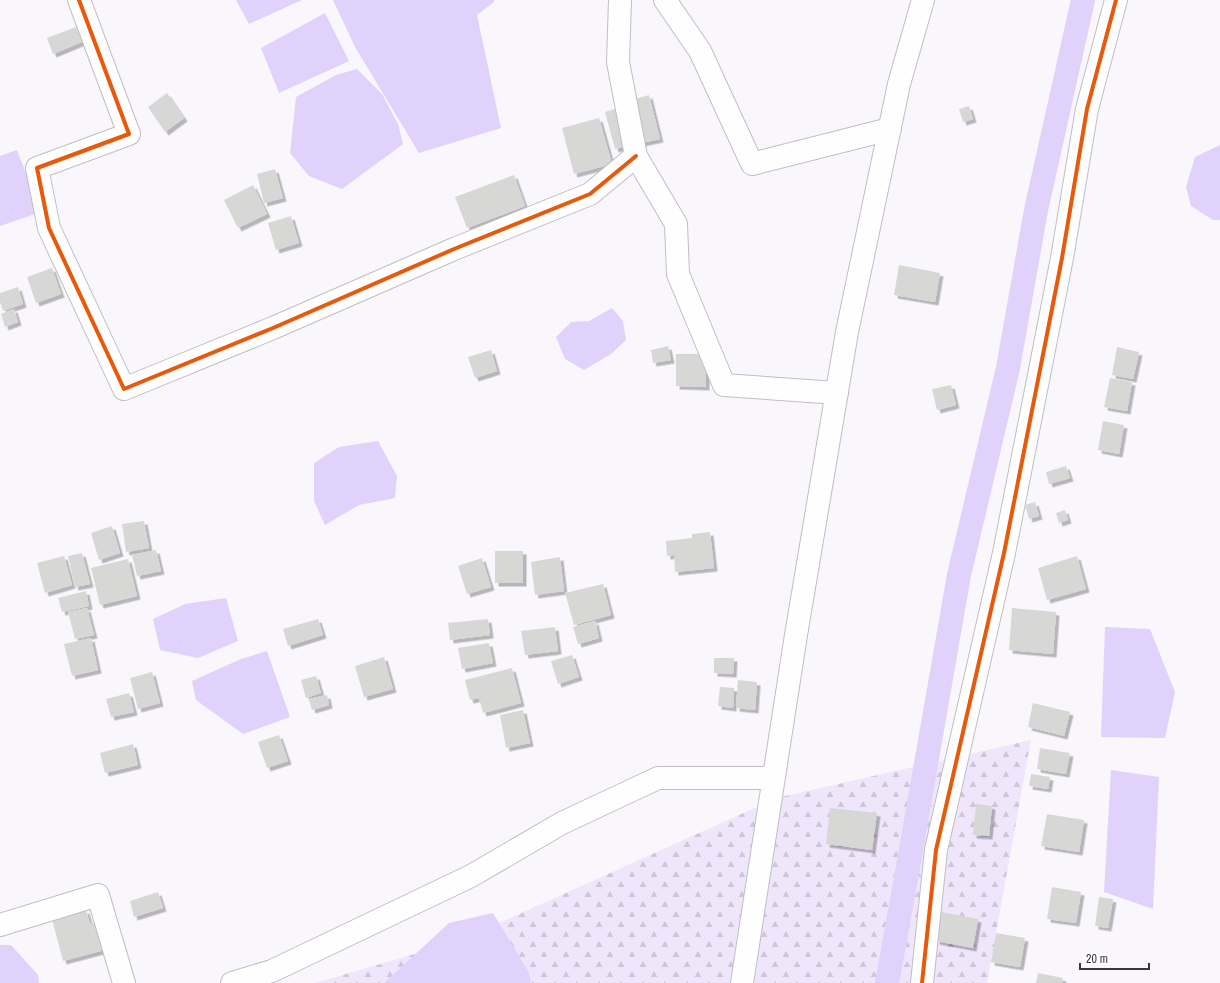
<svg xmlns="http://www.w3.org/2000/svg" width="1220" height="983" font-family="'Archivo Narrow',sans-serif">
  <defs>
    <pattern id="forest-firs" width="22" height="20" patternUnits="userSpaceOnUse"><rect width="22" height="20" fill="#efe6fc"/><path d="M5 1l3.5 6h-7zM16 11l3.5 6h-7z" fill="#cec6d9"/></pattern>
    <filter id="shadow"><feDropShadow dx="3.5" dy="3.5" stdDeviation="0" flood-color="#0004"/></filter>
  </defs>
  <rect width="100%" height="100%" fill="#f9f7fc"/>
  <path fill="url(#forest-firs)" d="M 1031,740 L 987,983 L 315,983 L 459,941 L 777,798 Z"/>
  <path fill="#e0d2fa" d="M 236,0 L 302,0 L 249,24 Z
    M 333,0 L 494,0 L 494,2 L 477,15 L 501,128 L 419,153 L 355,47 Z
    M 325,13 L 349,61 L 279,93 L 261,48 Z
    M 357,69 L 382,94 L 398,124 L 403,144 L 342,189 L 309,176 L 290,153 L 296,97 L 336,75 Z
    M 1220,145 L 1220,220 L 1213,220 L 1191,206 L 1186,187 L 1195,157 Z
    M 17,150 L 41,212 L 0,226 L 0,156 Z
    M 612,308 L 623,321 L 626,340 L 611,354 L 584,370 L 565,359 L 556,337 L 571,322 L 589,321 Z
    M 378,441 L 397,476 L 395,498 L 359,505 L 325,525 L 314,501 L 314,463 L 339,447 Z
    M 226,598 L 238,641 L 198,658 L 160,650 L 153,619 L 185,604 Z
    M 1105,627 L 1150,629 L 1175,692 L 1165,738 L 1101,737 Z
    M 267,651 L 290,717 L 243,734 L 196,700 L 192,681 L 241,659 Z
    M 1111,770 L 1159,777 L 1153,909 L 1104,892 Z
    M 493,913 L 529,973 L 531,983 L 384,983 L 449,923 Z
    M 0,945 L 11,945 L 38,975 L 39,983 L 0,983 Z"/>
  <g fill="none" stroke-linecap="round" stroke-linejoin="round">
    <path stroke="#e0d2fa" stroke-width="24" d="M 887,983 L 908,867 L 959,575 L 1008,368 L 1036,210 L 1083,0"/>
  </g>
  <path fill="#d7d8d6" filter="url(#shadow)" d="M 76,27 L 82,42 L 53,54 L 47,38 Z
    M 167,93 L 184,118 L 165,132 L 148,107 Z
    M 649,95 L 660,139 L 641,143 L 631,100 Z
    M 969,106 L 973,119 L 963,122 L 959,109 Z
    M 621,107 L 631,145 L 615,149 L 605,112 Z
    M 599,118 L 612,164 L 574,174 L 562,128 Z
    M 275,169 L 283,198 L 264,203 L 257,174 Z
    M 514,175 L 525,206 L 467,228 L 455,197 Z
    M 253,185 L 267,214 L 238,228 L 224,200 Z
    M 291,216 L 299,243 L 276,250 L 268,223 Z
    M 899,265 L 940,273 L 935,302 L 894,295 Z
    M 52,268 L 61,294 L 36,303 L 27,277 Z
    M 18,287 L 23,304 L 3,311 L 0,302 L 0,293 Z
    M 14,309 L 18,322 L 5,327 L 1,314 Z
    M 668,346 L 671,360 L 653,363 L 651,350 Z
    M 1117,347 L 1139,352 L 1133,379 L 1112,375 Z
    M 491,350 L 497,371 L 475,378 L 468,357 Z
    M 676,354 L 706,354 L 706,387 L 676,386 Z
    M 1110,378 L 1132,382 L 1127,411 L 1104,407 Z
    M 951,385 L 956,405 L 937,410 L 932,389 Z
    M 1103,421 L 1124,425 L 1119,454 L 1098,450 Z
    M 1066,466 L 1070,478 L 1049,484 L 1046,472 Z
    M 1035,502 L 1039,516 L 1029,519 L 1025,505 Z
    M 1065,510 L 1068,520 L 1059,523 L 1056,513 Z
    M 144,521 L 149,548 L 126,552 L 122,524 Z
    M 112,526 L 120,553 L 99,560 L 91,533 Z
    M 710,532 L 714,568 L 675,572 L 674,555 L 667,556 L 666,541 L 692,538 L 692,534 Z
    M 156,550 L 161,571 L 137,576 L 132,555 Z
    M 495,551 L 523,551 L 523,583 L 495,583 Z
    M 82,553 L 90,584 L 75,587 L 68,556 Z
    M 64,556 L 72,585 L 45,593 L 37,563 Z
    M 1077,556 L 1086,589 L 1047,600 L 1038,568 Z
    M 560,557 L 564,591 L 535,595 L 531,562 Z
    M 482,558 L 491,587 L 467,594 L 458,566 Z
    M 128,559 L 137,596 L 100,605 L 91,568 Z
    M 603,584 L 611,615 L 574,625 L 565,593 Z
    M 86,591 L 89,606 L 62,612 L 58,598 Z
    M 87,608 L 94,635 L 75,639 L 68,612 Z
    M 1012,608 L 1056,612 L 1053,654 L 1009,650 Z
    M 318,619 L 323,635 L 288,646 L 283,629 Z
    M 488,619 L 490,635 L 450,640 L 448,623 Z
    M 595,621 L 599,638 L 578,644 L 573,627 Z
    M 555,627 L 558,651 L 525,655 L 521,631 Z
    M 91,638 L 98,670 L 72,676 L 64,644 Z
    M 489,643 L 493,663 L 462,669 L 458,648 Z
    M 572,655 L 579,677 L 558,684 L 551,661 Z
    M 384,657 L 393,689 L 364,697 L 355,666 Z
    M 714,658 L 734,658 L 733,674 L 714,673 Z
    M 512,668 L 521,703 L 483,713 L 479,698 L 470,700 L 465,680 Z
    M 152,672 L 160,703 L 138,709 L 130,678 Z
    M 316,676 L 321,693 L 306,698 L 301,680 Z
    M 738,680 L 757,682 L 755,710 L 736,708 Z
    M 720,687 L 734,688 L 733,708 L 718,706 Z
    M 129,693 L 134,712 L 111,717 L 106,699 Z
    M 327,695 L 329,705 L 312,710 L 309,699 Z
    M 1033,703 L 1070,712 L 1064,736 L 1028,727 Z
    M 523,710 L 530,743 L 506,748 L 500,715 Z
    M 279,735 L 288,761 L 267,768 L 258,742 Z
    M 133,744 L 138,765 L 105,773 L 100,753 Z
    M 1040,748 L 1070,753 L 1066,774 L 1037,769 Z
    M 1031,774 L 1050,777 L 1048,789 L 1029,786 Z
    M 976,804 L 992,806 L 989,836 L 973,835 Z
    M 830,808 L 877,813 L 872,850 L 826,844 Z
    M 1047,814 L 1084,820 L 1079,852 L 1041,846 Z
    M 1052,887 L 1081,892 L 1076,923 L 1047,919 Z
    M 158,892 L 163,908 L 134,917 L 130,901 Z
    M 1099,897 L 1113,899 L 1108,928 L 1095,926 Z
    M 86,910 L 90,924 L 100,922 L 108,949 L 63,961 L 52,919 Z
    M 941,912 L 978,919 L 973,948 L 936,941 Z
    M 996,933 L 1025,938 L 1020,967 L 991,962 Z
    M 1038,973 L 1063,978 L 1062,983 L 1036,983 Z"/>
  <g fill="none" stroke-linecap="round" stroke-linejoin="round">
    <g stroke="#c0bdc4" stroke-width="24">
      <path id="minor" d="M 79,0 L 129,134 L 37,168 L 49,228 L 124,389 L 273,328 L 454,249 L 590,194 L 636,156
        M 620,0 L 618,62 L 636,156 L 676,224 L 678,274 L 724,385 L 837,393
        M 665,0 L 700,51 L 752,164 L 890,129
        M 0,925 L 98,895 L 124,983
        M 232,983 L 272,971 L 471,876 L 562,823 L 658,778 L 774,778
        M 742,983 L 796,635 L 847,332 L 899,84 L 923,0
        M 922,983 L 936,850 L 1004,553 L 1062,258 L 1087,109 L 1116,0"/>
    </g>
    <use href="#minor" stroke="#fefeff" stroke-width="22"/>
    <g stroke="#fff" stroke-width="6">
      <path id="cycleway" d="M 79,0 L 129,134 L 37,168 L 49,228 L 124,389 L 273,328 L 454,249 L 590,194 L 636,156
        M 922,983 L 936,850 L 1004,553 L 1062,258 L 1087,109 L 1116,0"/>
    </g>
    <use href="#cycleway" stroke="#e8590c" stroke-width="4"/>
  </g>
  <path d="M1080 963v6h69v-6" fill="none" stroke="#39353e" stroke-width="2"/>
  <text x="1086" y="963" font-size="12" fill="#39353e" stroke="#ffffff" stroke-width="3" paint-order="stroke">20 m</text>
</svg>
